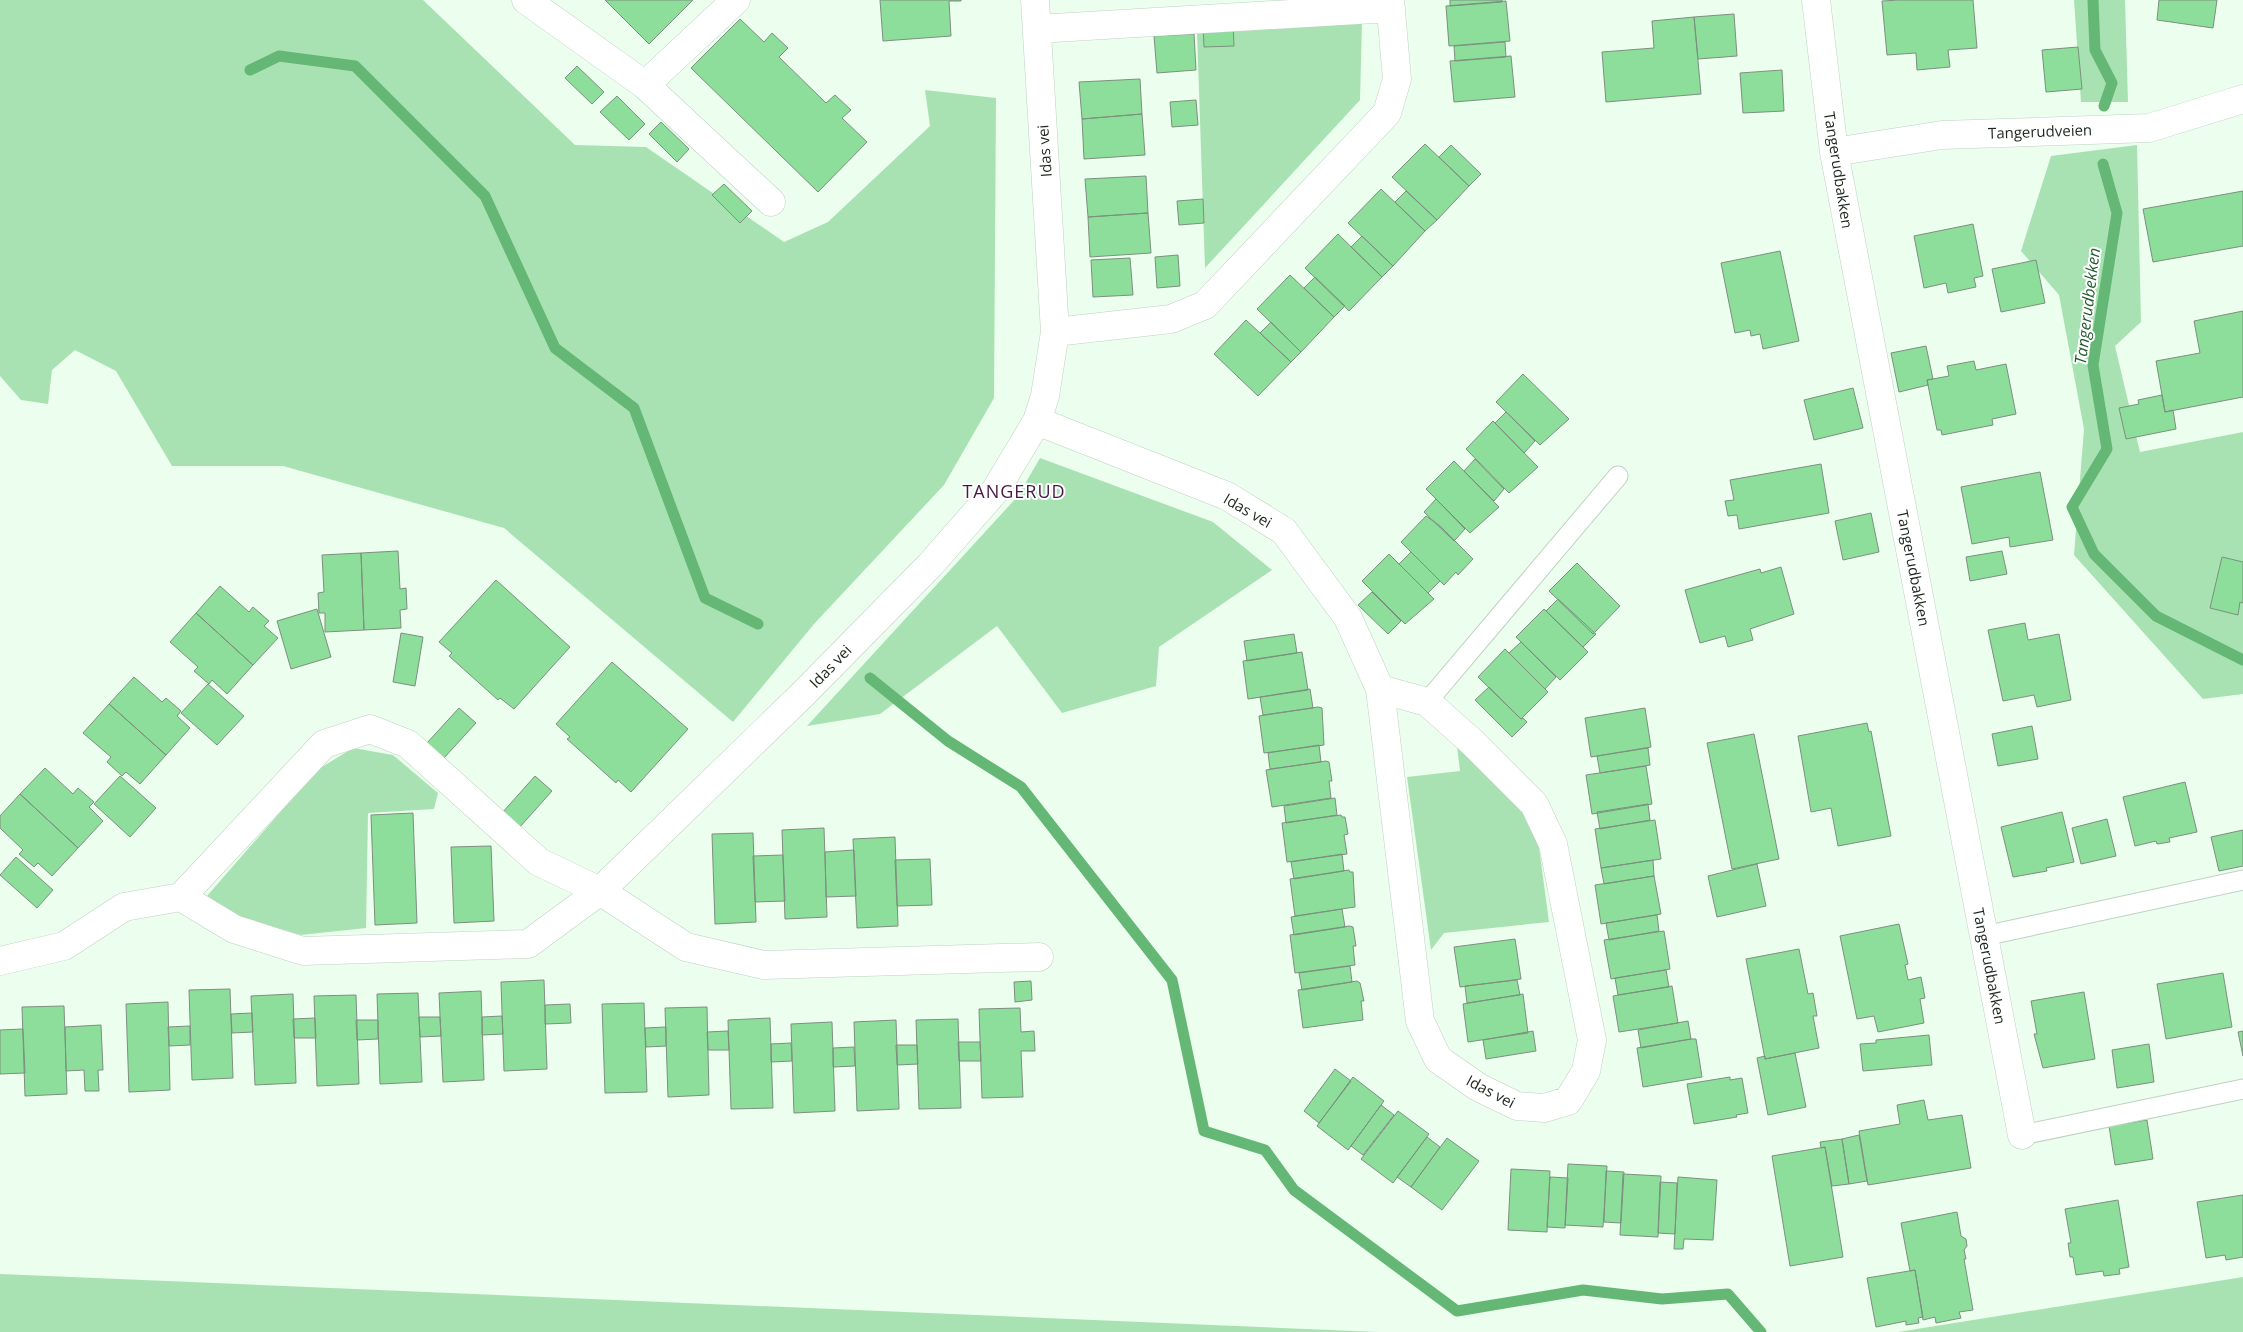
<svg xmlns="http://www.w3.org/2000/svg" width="2243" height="1332" font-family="'Open Sans',sans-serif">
  <rect width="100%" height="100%" fill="#ecfeee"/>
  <path fill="#a9e2b2" d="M 0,0 L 423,0 L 575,145 L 646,147 L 784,242 L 828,222 L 930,126 L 925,90 L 996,98 L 994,398 L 944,485 L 814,624 L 733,722 L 504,528 L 283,466 L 172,466 L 116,371 L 75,350 L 52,370 L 48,404 L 21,400 L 0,376 Z
    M 2074,0 L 2125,0 L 2128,102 L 2081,102 Z
    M 1362,22 L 1360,100 L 1205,268 L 1197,32 Z
    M 2137,145 L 2141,322 L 2115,346 L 2140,452 L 2243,432 L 2243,694 L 2203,699 L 2074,555 L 2084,429 L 2059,295 L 2021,251 L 2051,156 Z
    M 1040,458 L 1213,522 L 1272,570 L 1159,647 L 1156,686 L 1062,713 L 997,626 L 880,714 L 807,726 L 1018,496 Z
    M 1457,746 L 1536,825 L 1549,922 L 1444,933 L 1431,950 L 1407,777 L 1460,771 Z
    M 353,748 L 393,755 L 438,793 L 434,809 L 368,813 L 366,928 L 301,935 L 241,919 L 207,896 L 317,770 Z
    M 0,1274 L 1378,1332 L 0,1332 Z
    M 2243,1277 L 2243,1332 L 1898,1332 Z"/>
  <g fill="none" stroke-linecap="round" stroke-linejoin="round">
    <path stroke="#65b775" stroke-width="11" d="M 2093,0 L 2095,50 L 2112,83 L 2104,106
      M 250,70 L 279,56 L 355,66 L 485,196 L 555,348 L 634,408 L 705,598 L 758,624
      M 2103,164 L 2117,213 L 2093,365 L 2107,449 L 2072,507 L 2094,554 L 2156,616 L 2243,660
      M 870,678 L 948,741 L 1021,787 L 1172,980 L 1204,1131 L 1265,1150 L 1294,1190 L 1457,1311 L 1583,1290 L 1662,1299 L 1728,1294 L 1761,1332"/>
  </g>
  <path fill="#8cde9a" stroke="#7c907f" d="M 605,0 L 693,0 L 649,44 Z
    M 880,0 L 961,0 L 961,1 L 949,1 L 951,36 L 883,41 Z
    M 1450,0 L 1502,0 L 1502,2 L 1450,6 Z
    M 1899,0 L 1973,0 L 1977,48 L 1948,50 L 1950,67 L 1917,70 L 1916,53 L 1887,55 L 1882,1 Z
    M 2159,0 L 2217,0 L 2213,28 L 2157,20 Z
    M 1506,1 L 1510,41 L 1449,46 L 1446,6 Z
    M 1734,14 L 1737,56 L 1698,59 L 1694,17 Z
    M 1694,17 L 1701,94 L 1606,102 L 1602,52 L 1654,48 L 1652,21 Z
    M 740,19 L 764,42 L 772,33 L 788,48 L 779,57 L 826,103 L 835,95 L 851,110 L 842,118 L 867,142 L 818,192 L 691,68 Z
    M 1233,22 L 1234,46 L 1204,47 L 1203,24 Z
    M 1194,34 L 1196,70 L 1157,73 L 1154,36 Z
    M 1505,42 L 1506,57 L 1455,61 L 1454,46 Z
    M 2078,47 L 2082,89 L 2046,92 L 2042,50 Z
    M 1511,56 L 1515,97 L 1454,102 L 1450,61 Z
    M 577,66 L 604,92 L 592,104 L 565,78 Z
    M 1782,70 L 1784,111 L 1743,113 L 1740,73 Z
    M 1140,79 L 1142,114 L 1082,119 L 1079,82 Z
    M 617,96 L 645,124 L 629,140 L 600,112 Z
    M 1196,100 L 1198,125 L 1172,127 L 1170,102 Z
    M 1142,114 L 1145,155 L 1084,159 L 1082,119 Z
    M 661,122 L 689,149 L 677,162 L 649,134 Z
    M 1425,144 L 1469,186 L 1437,220 L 1392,177 Z
    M 1451,145 L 1481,174 L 1469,186 L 1439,157 Z
    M 1146,176 L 1148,213 L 1088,217 L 1085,179 Z
    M 724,184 L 752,211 L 740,223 L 712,195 Z
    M 1381,189 L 1425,231 L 1393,266 L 1348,223 Z
    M 1406,191 L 1437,220 L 1425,231 L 1395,202 Z
    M 2243,191 L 2243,246 L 2153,262 L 2143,209 Z
    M 1203,199 L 1204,223 L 1179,225 L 1177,201 Z
    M 1148,213 L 1151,253 L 1090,257 L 1088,217 Z
    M 1973,224 L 1983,276 L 1974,278 L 1976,287 L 1948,293 L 1946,283 L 1924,288 L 1914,236 Z
    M 1338,234 L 1382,277 L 1349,311 L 1305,268 Z
    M 1362,236 L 1393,266 L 1382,277 L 1351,247 Z
    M 1780,251 L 1799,341 L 1763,349 L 1760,334 L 1751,336 L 1750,330 L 1735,333 L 1721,263 Z
    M 1178,255 L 1180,286 L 1157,288 L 1155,257 Z
    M 1130,258 L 1133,295 L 1093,297 L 1091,260 Z
    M 2036,260 L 2045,303 L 2001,312 L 1992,269 Z
    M 1290,275 L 1334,317 L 1301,352 L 1257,309 Z
    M 1315,277 L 1345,306 L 1334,317 L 1304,288 Z
    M 2243,311 L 2243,397 L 2165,412 L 2156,361 L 2200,353 L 2194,321 Z
    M 1246,320 L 1291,362 L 1258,396 L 1214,354 Z
    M 1271,322 L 1301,352 L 1291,362 L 1260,333 Z
    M 1926,346 L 1933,379 L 1927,380 L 1928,385 L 1899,392 L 1891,353 Z
    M 1974,361 L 1976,370 L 2006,364 L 2016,414 L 1992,419 L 1993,425 L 1942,435 L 1941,430 L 1937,430 L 1927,380 L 1949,376 L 1947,366 Z
    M 1523,374 L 1569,419 L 1540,445 L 1496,402 Z
    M 1853,388 L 1863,428 L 1814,440 L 1804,400 Z
    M 2162,395 L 2165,412 L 2173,410 L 2176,429 L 2126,439 L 2119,408 L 2139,404 L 2138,400 Z
    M 1506,412 L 1535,441 L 1524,453 L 1495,423 Z
    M 1493,421 L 1538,467 L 1509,493 L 1466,449 Z
    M 1475,459 L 1504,489 L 1494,501 L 1464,471 Z
    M 1454,461 L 1499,507 L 1470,533 L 1426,489 Z
    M 1821,464 L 1829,513 L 1739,529 L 1737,515 L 1728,516 L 1725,501 L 1734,500 L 1730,480 Z
    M 2040,472 L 2053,540 L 2010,547 L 2009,537 L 1972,544 L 1961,487 Z
    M 1436,499 L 1465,529 L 1454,541 L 1424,512 Z
    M 1871,513 L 1879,552 L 1843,560 L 1835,521 Z
    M 1426,516 L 1440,526 L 1473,559 L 1458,575 L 1456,572 L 1444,585 L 1401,542 Z
    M 398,551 L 400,589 L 406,588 L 407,609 L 400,610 L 401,628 L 364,630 L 361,553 Z
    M 2002,551 L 2007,574 L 1970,581 L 1966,557 Z
    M 1411,552 L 1440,581 L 1428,593 L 1399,564 Z
    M 361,553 L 364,630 L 325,632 L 325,613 L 319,613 L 318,593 L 324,592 L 322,555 Z
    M 1389,554 L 1434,599 L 1405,624 L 1362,581 Z
    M 2222,557 L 2243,562 L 2243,603 L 2240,602 L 2238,615 L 2210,608 Z
    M 1577,563 L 1620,606 L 1593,634 L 1549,591 Z
    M 1781,567 L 1794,614 L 1750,629 L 1753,640 L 1728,647 L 1725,636 L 1700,643 L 1685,590 L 1760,569 L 1761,573 Z
    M 496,580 L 570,647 L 514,709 L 500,698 L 498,700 L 449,656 L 452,653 L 439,642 Z
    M 220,586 L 249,612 L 253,607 L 269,621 L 264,626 L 278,638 L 253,665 L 196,613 Z
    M 1372,592 L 1401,621 L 1388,634 L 1358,605 Z
    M 1558,599 L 1596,634 L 1583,647 L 1546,611 Z
    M 317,609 L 331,657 L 291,669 L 277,621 Z
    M 1544,609 L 1588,652 L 1560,680 L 1516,637 Z
    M 196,613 L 253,665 L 227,694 L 212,680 L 209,684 L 194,671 L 198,667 L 170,642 Z
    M 2025,623 L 2028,640 L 2059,634 L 2071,700 L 2037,707 L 2034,695 L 2003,701 L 1988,630 Z
    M 401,633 L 423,637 L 415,686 L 393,682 Z
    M 1294,634 L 1297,653 L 1247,661 L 1244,641 Z
    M 1521,642 L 1556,677 L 1545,689 L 1509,653 Z
    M 1505,649 L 1548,692 L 1521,719 L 1478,677 Z
    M 1302,652 L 1308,690 L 1248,699 L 1243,661 Z
    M 612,662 L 688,729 L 631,792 L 618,780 L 616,783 L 567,739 L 570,737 L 556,724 Z
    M 134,677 L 162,702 L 166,698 L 181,711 L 177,716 L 190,728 L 166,755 L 109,704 Z
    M 208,684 L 244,716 L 217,745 L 181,713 Z
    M 1489,687 L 1521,719 L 1523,718 L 1527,722 L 1512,737 L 1475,700 Z
    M 1310,689 L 1313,708 L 1263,715 L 1260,697 Z
    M 109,704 L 166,755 L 140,784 L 126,772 L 122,776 L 107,762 L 111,757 L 83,733 Z
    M 1318,707 L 1322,708 L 1324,745 L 1264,753 L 1259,716 Z
    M 459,708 L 476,723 L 443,759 L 426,744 Z
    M 1645,708 L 1651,747 L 1591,757 L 1585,718 Z
    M 1867,723 L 1869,732 L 1871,731 L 1891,836 L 1838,846 L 1831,808 L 1811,812 L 1798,736 Z
    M 2032,726 L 2038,759 L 1998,766 L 1992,734 Z
    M 1754,734 L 1779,859 L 1732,869 L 1707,743 Z
    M 1319,745 L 1321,762 L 1270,769 L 1268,753 Z
    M 1648,748 L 1650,765 L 1600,773 L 1597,756 Z
    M 1326,761 L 1329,762 L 1332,781 L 1329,781 L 1331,798 L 1272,807 L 1266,770 Z
    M 1646,766 L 1652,804 L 1592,814 L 1586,775 Z
    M 45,768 L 73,794 L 78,788 L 94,802 L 89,807 L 103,821 L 78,848 L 20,794 Z
    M 120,776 L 156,808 L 130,837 L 94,804 Z
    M 535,776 L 552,791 L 519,828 L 502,813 Z
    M 2185,782 L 2197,832 L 2169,838 L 2170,842 L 2157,844 L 2156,841 L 2135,846 L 2123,797 Z
    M 20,794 L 78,848 L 52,876 L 38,863 L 34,867 L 19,854 L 23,850 L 0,828 L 0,816 Z
    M 1335,798 L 1337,815 L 1286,823 L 1284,806 Z
    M 1648,804 L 1650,820 L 1600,829 L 1597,812 Z
    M 2062,812 L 2074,862 L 2046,868 L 2047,871 L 2013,877 L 2001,827 Z
    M 413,813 L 417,923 L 375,925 L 371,815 Z
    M 1341,815 L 1342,817 L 1345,817 L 1348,834 L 1344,835 L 1347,854 L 1287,862 L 1282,823 Z
    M 2107,819 L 2116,856 L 2081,864 L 2072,828 Z
    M 1655,820 L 1661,859 L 1601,868 L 1595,829 Z
    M 824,828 L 827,917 L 785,919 L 782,830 Z
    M 2243,830 L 2243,866 L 2219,871 L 2211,837 Z
    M 753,833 L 756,922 L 715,924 L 712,834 Z
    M 895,837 L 898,926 L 857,928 L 853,839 Z
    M 491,846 L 494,921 L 454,923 L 451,847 Z
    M 854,850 L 856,896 L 826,897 L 825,852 Z
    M 1342,854 L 1344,871 L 1294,879 L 1291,862 Z
    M 783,855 L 785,901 L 755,902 L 753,856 Z
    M 16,857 L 53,890 L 37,908 L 0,875 Z
    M 930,859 L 932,905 L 897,906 L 895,860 Z
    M 1653,860 L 1654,876 L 1604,884 L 1601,868 Z
    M 1757,864 L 1766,906 L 1717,917 L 1708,876 Z
    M 1349,870 L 1350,872 L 1353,872 L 1355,907 L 1295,916 L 1290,879 Z
    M 1654,876 L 1661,914 L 1601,924 L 1595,885 Z
    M 1342,909 L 1345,927 L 1294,935 L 1291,917 Z
    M 1657,915 L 1659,931 L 1609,940 L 1606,923 Z
    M 1899,924 L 1908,964 L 1905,965 L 1908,980 L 1921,977 L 1925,998 L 1920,999 L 1924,1023 L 1878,1032 L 1874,1016 L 1857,1019 L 1840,936 Z
    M 1349,926 L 1353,927 L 1356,946 L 1353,946 L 1355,965 L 1295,973 L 1290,935 Z
    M 1664,931 L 1670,969 L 1611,979 L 1604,940 Z
    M 1515,939 L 1521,979 L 1460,987 L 1454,947 Z
    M 1799,949 L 1808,994 L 1813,993 L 1817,1016 L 1813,1016 L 1819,1048 L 1765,1059 L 1746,959 Z
    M 1350,966 L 1352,982 L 1302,990 L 1299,973 Z
    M 1666,970 L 1669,987 L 1618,995 L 1615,978 Z
    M 2223,973 L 2232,1027 L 2166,1039 L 2157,984 Z
    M 544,980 L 547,1069 L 504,1071 L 501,982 Z
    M 1517,980 L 1520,995 L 1467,1003 L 1465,986 Z
    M 1031,981 L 1032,1000 L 1015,1002 L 1014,982 Z
    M 1357,981 L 1360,983 L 1364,1001 L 1361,1001 L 1363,1020 L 1303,1028 L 1298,990 Z
    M 1672,986 L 1678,1023 L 1619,1032 L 1613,996 Z
    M 230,989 L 233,1078 L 192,1080 L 189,990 Z
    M 481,991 L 484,1080 L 443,1082 L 439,993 Z
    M 2084,992 L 2095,1059 L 2043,1068 L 2034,1034 L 2037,1034 L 2031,1001 Z
    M 418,993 L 422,1082 L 380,1084 L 377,994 Z
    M 293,994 L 296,1083 L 255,1085 L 251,996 Z
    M 1523,994 L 1528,1033 L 1468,1042 L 1463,1004 Z
    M 356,995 L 359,1084 L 317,1086 L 314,996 Z
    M 168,1002 L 170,1090 L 129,1092 L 126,1004 Z
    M 644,1003 L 647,1092 L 605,1093 L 602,1004 Z
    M 570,1004 L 571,1023 L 545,1024 L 545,1005 Z
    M 64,1006 L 67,1094 L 25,1096 L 22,1007 Z
    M 707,1007 L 709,1095 L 668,1097 L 665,1008 Z
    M 1020,1008 L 1021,1032 L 1034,1031 L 1035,1051 L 1021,1051 L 1023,1097 L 982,1098 L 979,1009 Z
    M 252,1013 L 253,1032 L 232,1033 L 231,1014 Z
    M 502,1016 L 503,1034 L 482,1035 L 482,1017 Z
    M 419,1017 L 440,1017 L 441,1036 L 420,1037 Z
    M 315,1018 L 316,1038 L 294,1038 L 293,1019 Z
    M 770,1018 L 773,1108 L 731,1109 L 728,1020 Z
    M 958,1019 L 961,1108 L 919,1109 L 916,1020 Z
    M 356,1020 L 378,1020 L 378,1039 L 357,1040 Z
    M 896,1020 L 899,1109 L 857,1111 L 854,1022 Z
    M 1688,1021 L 1691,1039 L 1641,1048 L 1638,1030 Z
    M 832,1022 L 835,1111 L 794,1113 L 791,1024 Z
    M 101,1025 L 103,1070 L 98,1070 L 99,1091 L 85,1091 L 84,1070 L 66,1071 L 65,1027 Z
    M 190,1026 L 190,1045 L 169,1046 L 168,1027 Z
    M 666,1027 L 666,1046 L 646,1047 L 645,1028 Z
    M 23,1029 L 25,1073 L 0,1074 L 0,1030 Z
    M 728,1031 L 729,1050 L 708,1050 L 707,1032 Z
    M 1533,1031 L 1536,1051 L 1486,1059 L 1483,1040 Z
    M 2243,1031 L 2243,1056 L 2238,1032 Z
    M 1929,1035 L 1932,1065 L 1863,1071 L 1860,1044 L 1876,1043 L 1876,1040 Z
    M 1691,1039 L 1696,1039 L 1702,1077 L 1643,1087 L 1637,1048 Z
    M 958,1042 L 980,1042 L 981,1061 L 959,1061 Z
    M 791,1043 L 792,1061 L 771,1062 L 771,1044 Z
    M 2149,1044 L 2154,1082 L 2117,1088 L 2112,1050 Z
    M 896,1045 L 917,1045 L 918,1064 L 897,1065 Z
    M 854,1047 L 855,1066 L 833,1067 L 833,1048 Z
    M 1795,1053 L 1806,1107 L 1768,1115 L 1757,1058 L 1765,1056 L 1765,1059 Z
    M 1335,1069 L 1351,1081 L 1319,1123 L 1304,1111 Z
    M 1353,1077 L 1384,1101 L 1348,1150 L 1317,1126 Z
    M 1730,1077 L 1730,1080 L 1742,1078 L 1748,1113 L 1736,1115 L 1737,1117 L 1694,1124 L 1687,1084 Z
    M 1924,1100 L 1928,1120 L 1962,1115 L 1971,1168 L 1868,1185 L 1859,1131 L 1900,1124 L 1897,1105 Z
    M 1381,1105 L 1394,1115 L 1363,1155 L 1351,1146 Z
    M 1398,1111 L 1429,1134 L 1393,1183 L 1361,1159 Z
    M 2147,1120 L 2153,1159 L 2115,1165 L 2109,1126 Z
    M 1859,1135 L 1867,1181 L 1849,1184 L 1842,1139 Z
    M 1427,1137 L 1440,1147 L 1411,1187 L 1397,1177 Z
    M 1447,1138 L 1479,1161 L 1442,1210 L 1411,1187 Z
    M 1842,1139 L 1849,1184 L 1832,1186 L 1825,1147 L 1821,1148 L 1820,1142 Z
    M 1825,1147 L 1843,1257 L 1790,1266 L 1772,1156 Z
    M 1568,1164 L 1607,1166 L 1603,1227 L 1565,1225 Z
    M 1511,1169 L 1550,1171 L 1547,1232 L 1508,1230 Z
    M 1606,1171 L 1624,1172 L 1621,1223 L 1604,1222 Z
    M 1623,1174 L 1661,1176 L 1658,1237 L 1620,1235 Z
    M 1550,1177 L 1568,1178 L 1565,1228 L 1547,1227 Z
    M 1678,1177 L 1717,1180 L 1713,1240 L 1684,1239 L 1683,1249 L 1674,1249 Z
    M 1660,1182 L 1677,1183 L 1675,1234 L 1658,1233 Z
    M 2243,1195 L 2243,1257 L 2226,1260 L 2225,1255 L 2206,1258 L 2197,1202 Z
    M 2118,1200 L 2129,1267 L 2119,1269 L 2120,1274 L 2104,1276 L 2103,1271 L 2076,1275 L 2073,1257 L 2070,1257 L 2068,1243 L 2071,1243 L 2065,1209 Z
    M 1957,1212 L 1961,1236 L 1966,1239 L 1967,1246 L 1964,1250 L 1966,1259 L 1964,1259 L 1973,1310 L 1959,1312 L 1961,1318 L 1936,1323 L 1935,1317 L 1923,1320 L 1915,1270 L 1910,1271 L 1901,1223 Z
    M 1915,1270 L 1923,1317 L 1918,1318 L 1919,1323 L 1906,1325 L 1906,1321 L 1876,1327 L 1867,1278 Z"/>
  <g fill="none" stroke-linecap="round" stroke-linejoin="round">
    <g stroke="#bdd3c0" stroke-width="21">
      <path id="lane" d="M 1427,702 L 1618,476
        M 1984,936 L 2243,880
        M 2022,1135 L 2243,1089"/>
    </g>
    <g stroke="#bdd3c0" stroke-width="29">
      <path id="street" d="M 526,0 L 645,85 L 771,202
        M 1816,0 L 1834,152 L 2022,1135
        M 1037,29 L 1391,8
        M 645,85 L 736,0
        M 1834,152 L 1942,135 L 2149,128 L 2243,99
        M 1055,332 L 1171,319 L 1205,305 L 1387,113 L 1397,79 L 1390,0
        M 1037,421 L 1227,496 L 1284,531 L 1348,618 L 1380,689 L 1427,702 L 1472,742 L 1534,804 L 1553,844 L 1592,1040 L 1586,1071 L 1568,1101 L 1544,1108 L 1517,1106 L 1478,1087 L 1438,1059 L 1420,1021 L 1380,689
        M 181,897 L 234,929 L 303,951 L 528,944 L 600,891 L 803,694 L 930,565 L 995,491 L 1037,421 L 1045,396 L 1055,332 L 1035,0
        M 0,961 L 64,946 L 124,907 L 181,897 L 324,744 L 370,729 L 408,744 L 539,862 L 600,891 L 686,947 L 764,965 L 1039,957"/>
    </g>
    <use href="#lane" stroke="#fff" stroke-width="19"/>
    <use href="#street" stroke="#fff" stroke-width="28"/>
  </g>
  <g text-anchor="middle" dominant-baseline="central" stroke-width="4" stroke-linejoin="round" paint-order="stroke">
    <g font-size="15" fill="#1e261f" stroke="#fff">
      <text transform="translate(2040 131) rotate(-2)">Tangerudveien</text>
      <text transform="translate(1044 151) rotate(-94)">Idas vei</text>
      <text transform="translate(1839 170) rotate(81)">Tangerudbakken</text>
      <text transform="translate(1248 510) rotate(30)">Idas vei</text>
      <text transform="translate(1914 568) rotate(79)">Tangerudbakken</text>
      <text transform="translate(830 666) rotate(-46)">Idas vei</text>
      <text transform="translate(1990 966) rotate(79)">Tangerudbakken</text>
      <text transform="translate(1491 1091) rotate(28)">Idas vei</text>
    </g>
    <g font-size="16" font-style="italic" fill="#215a2e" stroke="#fff">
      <text transform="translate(2087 306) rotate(-83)">Tangerudbekken</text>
    </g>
    <g font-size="18" letter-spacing="1" fill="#481747" stroke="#fff">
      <text x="1014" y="491">TANGERUD</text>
    </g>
  </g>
</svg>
